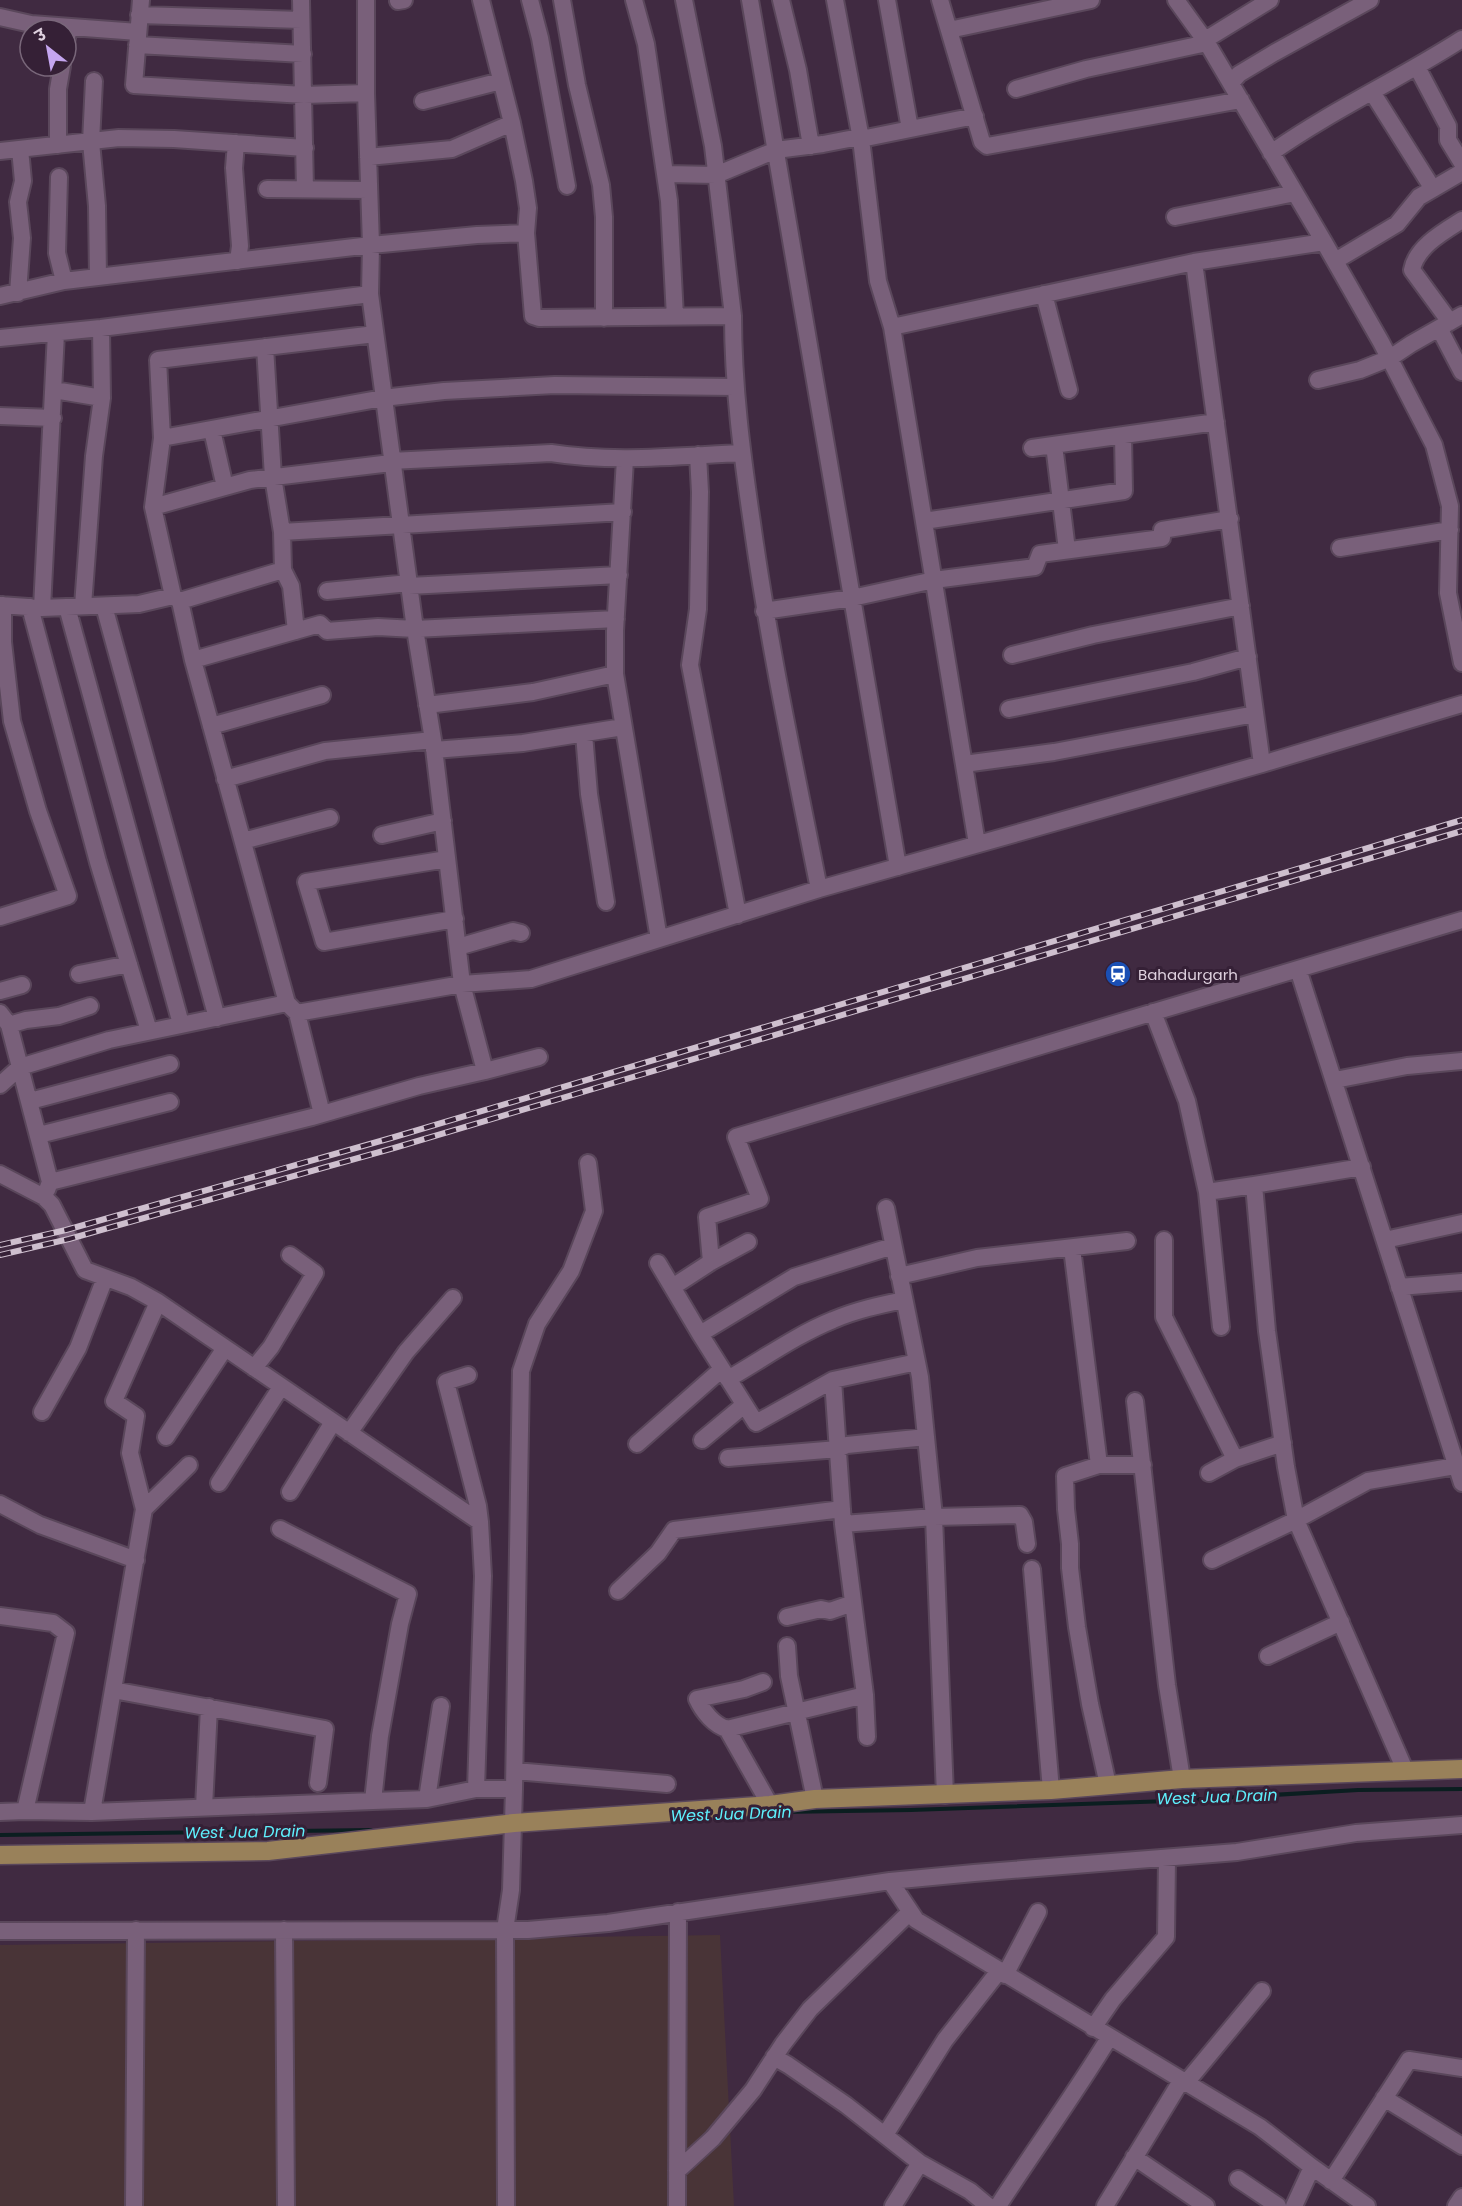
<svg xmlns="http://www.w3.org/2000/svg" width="1462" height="2206" font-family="Poppins,'Noto Sans Devanagari',sans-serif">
  <rect width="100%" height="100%" fill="#402a41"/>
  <path fill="#493437" d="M 720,1935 L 734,2206 L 0,2206 L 0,1945 Z"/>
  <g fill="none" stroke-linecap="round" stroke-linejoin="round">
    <path stroke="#0b1e20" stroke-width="4" d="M 780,1812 L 911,1810 L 1169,1801 L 1358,1790 L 1462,1789
      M 0,1835 L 371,1830"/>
    <g stroke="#5a475b" stroke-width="20">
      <path id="minor" d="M 141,0 L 134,85 L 304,95 L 366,93 L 371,245 L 370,294 L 415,629 L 433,740 L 325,751 L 225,779
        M 301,0 L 305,189
        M 481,0 L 512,123 L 524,181 L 528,208 L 526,233 L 533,316 L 539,318 L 733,316 C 733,386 742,455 752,523 C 769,646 795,767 819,889
        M 530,0 L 540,38 L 567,186
        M 562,0 L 577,85 L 601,185 L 604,217 L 604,318
        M 634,0 L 646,44 L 669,201 L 675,317
        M 684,0 L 713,146 L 733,316
        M 750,0 L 898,867
        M 781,0 L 798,70 L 811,146
        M 835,0 L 861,139 L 878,281 L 892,327 L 977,844
        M 887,0 L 910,129
        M 940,0 L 982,142 L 987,146 L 1241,100
        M 1176,0 L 1207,43 L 1324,242 L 1381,342 L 1434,445 L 1450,506 L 1448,593 L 1462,663
        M 398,1 L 404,0
        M 139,15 L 301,20
        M 0,17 L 31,24 L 138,32
        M 949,30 L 1091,0
        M 1205,40 L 1270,0
        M 66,43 L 69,27
        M 137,45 L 303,54
        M 1417,67 L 1448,126 L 1448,140 L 1462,163
        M 94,81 L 91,142 L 97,206 L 98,277
        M 1231,83 L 1239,74 L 1274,53 L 1370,0
        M 1016,89 L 1086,69 L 1207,43
        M 1372,92 L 1433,189
        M 366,93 L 366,0
        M 423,101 L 501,81
        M 236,143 L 234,168 L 240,246 L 238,261
        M 58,145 L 58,89 L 62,66
        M 0,151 L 119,138 L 174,139 L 305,148
        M 1271,153 C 1332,110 1400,79 1462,39
        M 368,157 L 452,149 L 512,123
        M 666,174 L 716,175 L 776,150 L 823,144 L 849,139 L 861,139 L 975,116
        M 59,177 L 57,253 L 64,281
        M 267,189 L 369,190
        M 1175,217 L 1295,193
        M 1335,261 L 1397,224 L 1419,197 L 1462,172
        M 1194,262 L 1262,764
        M 18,293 L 22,238 L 18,202 L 23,181 L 20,149
        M 1044,294 L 1069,390
        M 0,296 L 64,281 L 123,274 L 371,245 L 477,235 L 526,233
        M 1450,322 L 1412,270 C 1416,247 1443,232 1462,220
        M 892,327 L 1194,262 L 1324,242
        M 1439,328 L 1462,372
        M 0,338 L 101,328 L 370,294
        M 265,347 L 273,477 L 282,532
        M 1318,380 L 1360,370 L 1390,358 L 1411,344 L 1462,315
        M 54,390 L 102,398
        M 0,416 L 53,418
        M 212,430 L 225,487
        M 162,438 L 383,398 L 444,391 L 555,385 L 735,387
        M 1054,445 L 1067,550
        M 1032,448 L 1216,422
        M 698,455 L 700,492 L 698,609 L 690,665 L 738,915
        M 625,459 L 615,631 L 615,674 L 658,933
        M 391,461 L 551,453 C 614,463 678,456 742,453
        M 153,507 L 250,480 L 391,463
        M 924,521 L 1124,491 L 1123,435
        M 1340,548 L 1450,530
        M 283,570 L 291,586 L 296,631
        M 409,586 L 619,575
        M 327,591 L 409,583
        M 173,596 L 153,507 L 162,438 L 158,360 L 375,334
        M 180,601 L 193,660 L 287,1003
        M 0,605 L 42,608 L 139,604 L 173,596 L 180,601 L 283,570 L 282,532 L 623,512
        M 83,606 L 94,456 L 102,398 L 101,328
        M 104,606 L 217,1018
        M 30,607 L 98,862 L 149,1031
        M 67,607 L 181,1024
        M 42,608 L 56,333
        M 764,611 L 852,598 L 934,580 L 1035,567 L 1040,554 L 1162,538 L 1162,530 L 1230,519
        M 1012,655 L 1093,635 L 1241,606
        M 193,660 L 320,624 L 327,631 L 378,627 L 415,629 L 616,619
        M 427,705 L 533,692 L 615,674
        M 1009,709 L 1193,672 L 1248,657
        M 211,726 L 322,695
        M 584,734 L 589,794 L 606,902
        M 434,750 L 523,743 L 623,727
        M 964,764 L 1054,752 L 1255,714
        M 382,835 L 443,821
        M 243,841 L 330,818
        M 447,859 L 306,882 L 324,942 L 455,919
        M 0,917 L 68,896 L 38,811 L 12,721 L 3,642 L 3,605
        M 458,947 L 513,931 L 521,933
        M 1298,969 L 1462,1483
        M 79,974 L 129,964
        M 0,991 L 22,985
        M 1153,1012 L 1187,1101 L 1207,1192 L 1221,1327
        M 0,1013 L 9,1025 L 50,1182 L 47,1190
        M 297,1013 L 322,1114
        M 9,1025 L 26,1020 L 59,1016 L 90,1006
        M 485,1071 L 539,1057
        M 1335,1080 L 1407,1066 L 1462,1061
        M 0,1085 L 20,1067 L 109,1040 L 287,1003 L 297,1013 L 462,984 L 531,979 L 819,889 L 1262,764 L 1462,704
        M 30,1101 L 170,1064
        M 39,1135 L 170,1102
        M 1362,1167 L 1254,1185 L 1267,1331 L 1286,1467 L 1296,1520 L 1405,1770
        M 0,1174 L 44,1197 L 52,1205 L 85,1270 L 131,1287 L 158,1302 L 480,1522 L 483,1576 L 476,1789
        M 50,1182 L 312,1117 L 419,1086 L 485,1071 L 462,984 L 433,740
        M 1207,1192 L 1254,1185
        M 886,1208 L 920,1377 L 934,1517 L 945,1795
        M 1164,1240 L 1164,1317 L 1235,1459 L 1283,1443
        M 1385,1240 L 1462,1223
        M 893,1246 L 794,1277 L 700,1334 L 756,1423 L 833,1380 L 917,1362
        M 1072,1248 L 1099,1465
        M 711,1262 L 707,1217 L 760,1199 L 736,1137 L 1462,920
        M 658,1263 L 700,1334
        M 899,1276 L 977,1258 L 1127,1241
        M 674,1286 L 711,1262 L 748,1242
        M 1399,1287 L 1462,1282
        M 254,1368 L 271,1347 L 315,1273 L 290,1255
        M 468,1375 L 446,1382 L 478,1506 L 480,1522
        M 728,1379 C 763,1359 796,1335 833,1320 C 856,1310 880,1305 904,1300
        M 1135,1401 L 1167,1685 L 1182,1779
        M 42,1412 L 78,1348 L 105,1278
        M 349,1433 L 406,1352 L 453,1298
        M 166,1437 L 225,1348
        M 702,1440 L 744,1405
        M 637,1444 L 722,1369
        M 728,1458 L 838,1449 L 847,1445 L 926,1437
        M 1209,1473 L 1235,1459
        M 219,1483 L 281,1387
        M 290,1492 L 333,1422
        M 0,1504 L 40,1525 L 136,1560
        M 144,1509 L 189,1465
        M 843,1524 L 934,1517 L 1020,1515 L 1024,1522 L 1027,1544
        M 280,1529 L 408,1594 L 400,1624 L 380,1736 L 373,1801 L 427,1799
        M 1212,1560 L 1296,1520 L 1368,1481 L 1462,1465
        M 1032,1569 L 1051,1790
        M 618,1591 L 658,1553 L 674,1530 L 842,1509
        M 0,1616 L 53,1623 L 66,1633 L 25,1811 L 92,1812 L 144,1509 L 130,1453 L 136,1416 L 114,1401 L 158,1302
        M 787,1617 L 821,1609 L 830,1611 L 853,1603
        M 787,1646 L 789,1676 L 815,1799
        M 1268,1656 L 1341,1622
        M 113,1690 L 325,1729 L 318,1783
        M 865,1695 L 867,1737
        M 441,1706 L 427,1799 L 476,1789 L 514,1789 L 511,1890 L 505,1930 L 506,2206
        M 727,1729 C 714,1725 703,1712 697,1699 L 744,1689 L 763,1682
        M 515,1771 L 667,1784
        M 1108,1785 L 1090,1704 L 1077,1627 L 1070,1568 L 1070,1544 L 1066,1509 L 1065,1476 L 1099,1465 L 1143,1465
        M 514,1789 L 521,1371 L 537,1324 L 571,1271 L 594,1211 L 588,1163
        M 770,1805 L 727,1729 L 865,1695 L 843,1524 L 833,1380
        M 204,1807 L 209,1707
        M 0,1812 L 25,1811
        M 92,1812 L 373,1801
        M 890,1881 L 916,1920 L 1260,2127 L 1312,2167 L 1367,2206
        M 284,1930 L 286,2206
        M 0,1931 L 528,1930 L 608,1923 L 890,1881 L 974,1873 L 1237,1852 L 1356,1833 L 1462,1825
        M 1005,1975 L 1038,1912
        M 1093,2028 L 1113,1999 L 1166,1937 L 1167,1858
        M 774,2057 L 788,2065 L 846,2105 L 920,2163 L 970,2191 L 988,2206
        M 1185,2084 L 1262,1991
        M 1384,2098 L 1462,2146
        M 885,2135 L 945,2040 L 999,1971
        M 1134,2157 L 1206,2206
        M 677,2171 L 713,2138 L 753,2090 L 783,2044 L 810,2009 L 910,1912
        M 1238,2179 L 1278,2206
        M 1331,2181 L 1409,2060 L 1462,2068
        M 134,2206 L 136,1930
        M 677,2206 L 678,1912
        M 893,2206 L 920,2163
        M 998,2206 C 1035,2149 1074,2095 1109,2038
        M 1105,2206 L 1181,2081
        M 1294,2206 L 1312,2167
        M 1456,2206 L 1462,2197"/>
    </g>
    <g stroke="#5a475b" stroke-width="21">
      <path id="major" d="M 0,1855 L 268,1851 L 514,1823 L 770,1805 L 815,1799 L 1051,1790 L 1182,1779 L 1462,1769"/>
    </g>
    <use href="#minor" stroke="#79607a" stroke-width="16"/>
    <use href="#major" stroke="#99815a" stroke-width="18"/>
    <g stroke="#cebfce" stroke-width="6">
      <path id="rail" d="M 0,1245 L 66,1230 L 391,1138 L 1462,820
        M 0,1255 L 69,1239 L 394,1148 L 1462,831"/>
    </g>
    <use href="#rail" stroke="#352036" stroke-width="4" stroke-dasharray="11" stroke-linecap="butt"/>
  </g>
  <defs>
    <g id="station-disc" transform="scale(1.35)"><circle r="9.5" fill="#1a4fb4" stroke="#352036"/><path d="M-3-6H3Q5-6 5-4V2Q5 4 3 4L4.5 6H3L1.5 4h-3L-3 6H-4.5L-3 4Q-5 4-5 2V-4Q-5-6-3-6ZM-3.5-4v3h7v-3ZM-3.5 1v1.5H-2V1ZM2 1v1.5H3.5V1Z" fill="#fff"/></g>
  </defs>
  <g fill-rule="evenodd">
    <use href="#station-disc" x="1118" y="974"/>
  </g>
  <g text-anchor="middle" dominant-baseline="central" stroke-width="6" stroke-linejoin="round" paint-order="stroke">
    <g font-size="15" fill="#dfd1df" stroke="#352036" text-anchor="start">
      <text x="1138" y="974">Bahadurgarh</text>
    </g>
    <g font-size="16" font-style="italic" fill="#5ef0fd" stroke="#352036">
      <text transform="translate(1217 1797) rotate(-2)">West Jua Drain</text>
      <text transform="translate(731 1814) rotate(-2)">West Jua Drain</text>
      <text transform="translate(245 1832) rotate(-1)">West Jua Drain</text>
    </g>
  </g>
  <g transform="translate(48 48) rotate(329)"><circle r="28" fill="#352036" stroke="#79677a" stroke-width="1.5"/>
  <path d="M0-4.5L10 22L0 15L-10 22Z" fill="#c5a6f0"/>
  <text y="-9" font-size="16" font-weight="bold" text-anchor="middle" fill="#dfd1df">उ</text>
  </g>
</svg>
